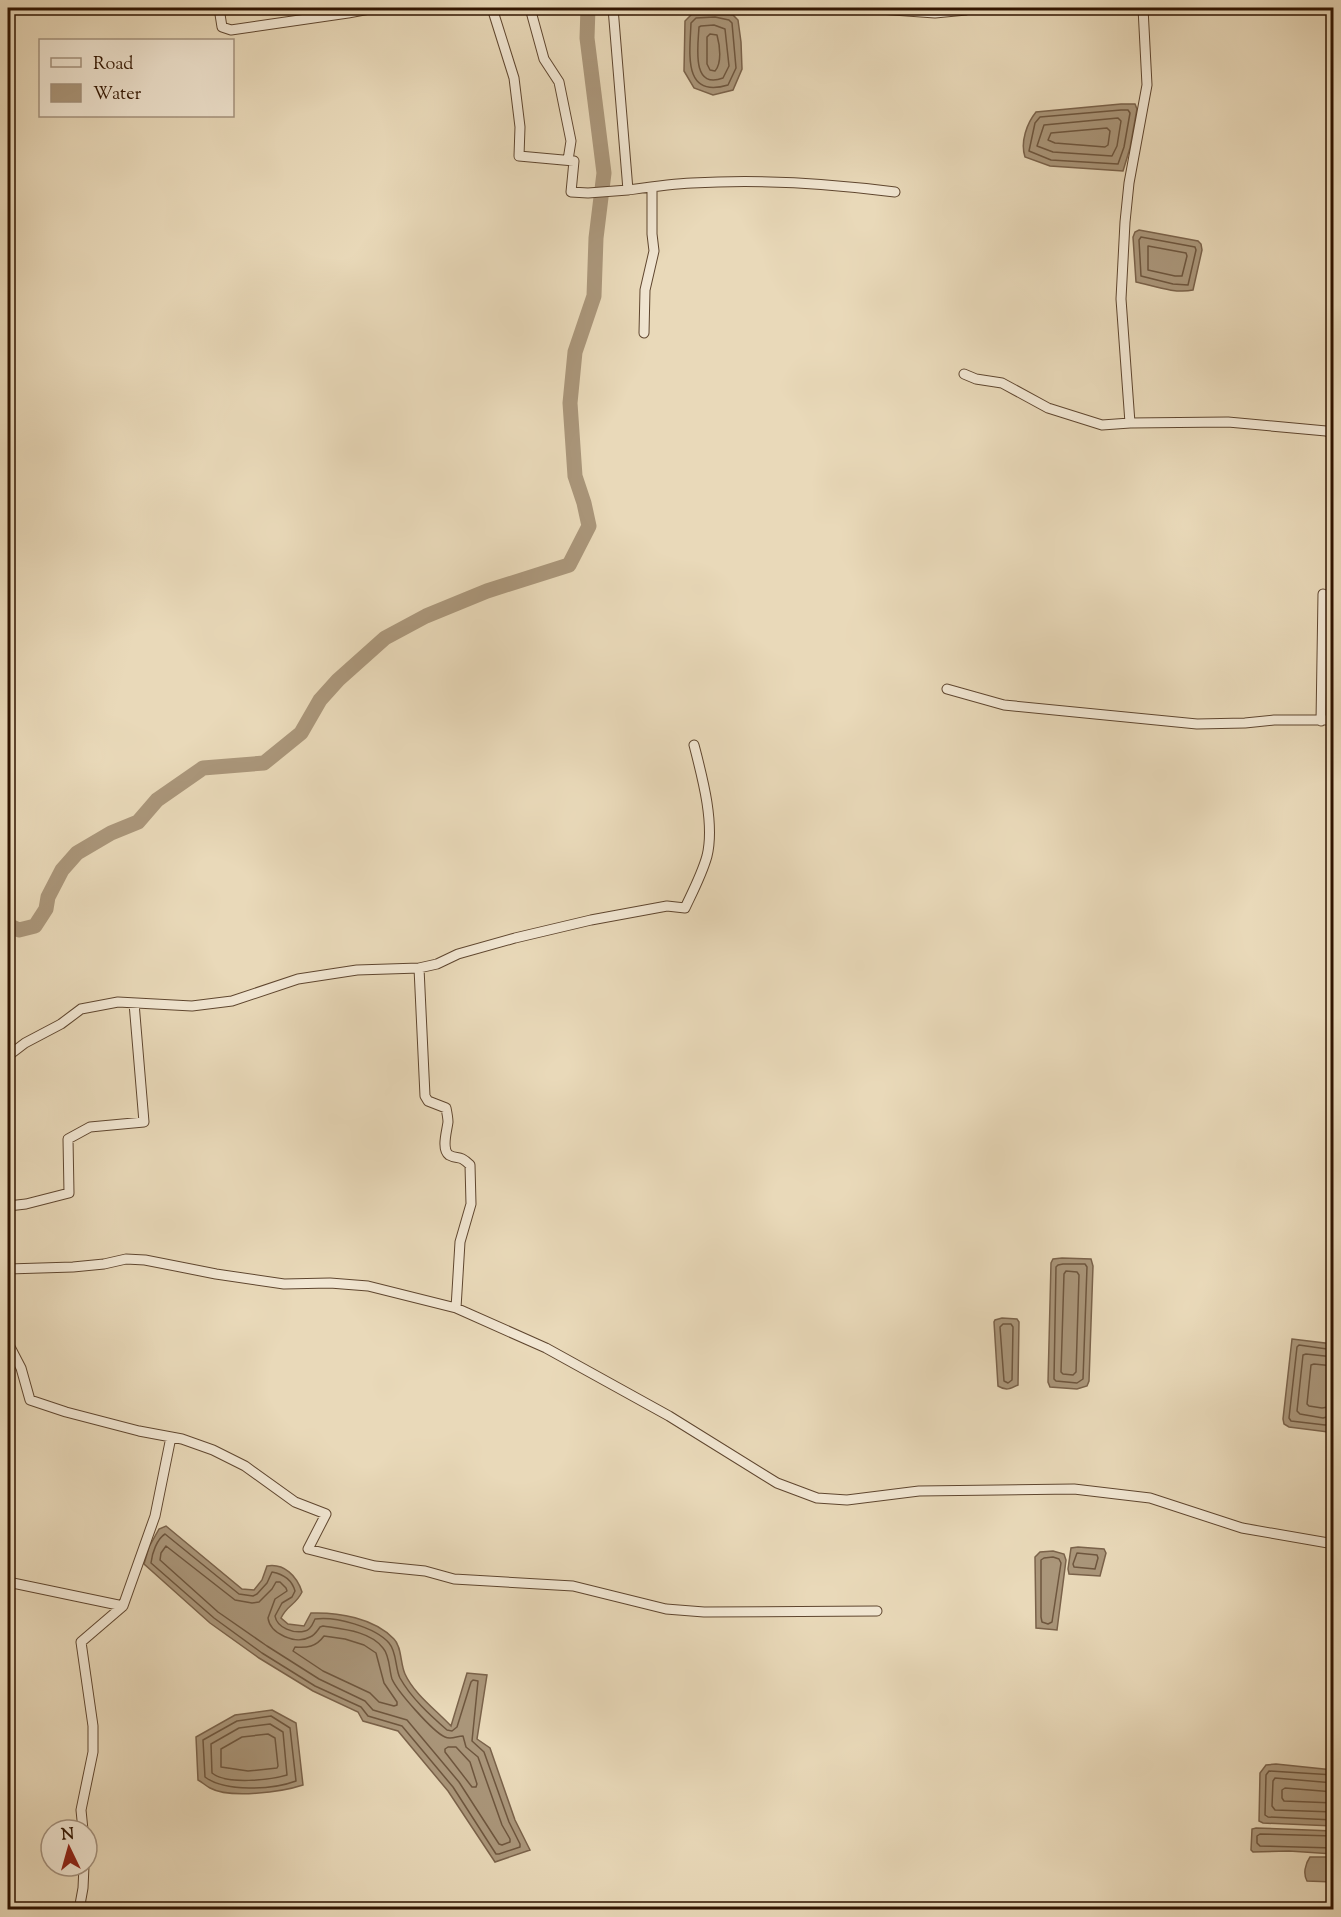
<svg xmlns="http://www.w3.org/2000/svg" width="1341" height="1917" font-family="'Sorts Mill Goudy',serif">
  <rect width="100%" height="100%" fill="#e9d9b9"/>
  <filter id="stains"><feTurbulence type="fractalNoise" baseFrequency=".00333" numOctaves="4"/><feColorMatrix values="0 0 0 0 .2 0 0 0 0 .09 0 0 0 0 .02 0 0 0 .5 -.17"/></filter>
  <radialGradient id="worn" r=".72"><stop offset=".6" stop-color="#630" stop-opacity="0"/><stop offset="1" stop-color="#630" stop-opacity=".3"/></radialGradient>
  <path fill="#aa967a" stroke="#7a624a" stroke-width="1.5" d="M 716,11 L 733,15 L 738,20 L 741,42 L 742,69 L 733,90 L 713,95 L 694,88 L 684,71 L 685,21 L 693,13 Z
    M 1121,104 L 1135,104 L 1137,109 L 1130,148 L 1123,171 L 1050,166 L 1025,157 C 1020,142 1027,123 1036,112 Z
    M 1139,230 L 1198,241 L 1201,244 L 1202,250 L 1193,290 C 1175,294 1154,286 1136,282 L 1133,237 L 1135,232 Z
    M 1062,1258 L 1091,1259 L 1093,1266 L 1089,1381 L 1087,1386 L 1077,1389 L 1050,1387 L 1048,1382 L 1051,1263 L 1053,1259 Z
    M 1002,1318 L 1017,1319 L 1019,1322 L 1018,1385 C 1010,1389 1006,1391 998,1386 L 994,1322 L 995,1320 Z
    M 1292,1339 L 1333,1344 L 1333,1423 L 1328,1432 L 1289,1427 L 1284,1424 L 1283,1419 Z
    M 166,1526 L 242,1589 L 254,1590 L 262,1580 L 267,1566 C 284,1563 297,1576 302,1592 C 295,1606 288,1604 281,1618 L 288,1624 L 304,1626 L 311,1613 C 338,1612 374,1618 394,1639 C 402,1647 400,1663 405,1674 C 414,1694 436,1710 451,1726 L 467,1673 L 487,1675 L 477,1739 L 490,1748 L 515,1820 L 530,1850 L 495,1862 L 448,1791 L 398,1731 L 363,1721 L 358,1712 L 313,1691 L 259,1658 L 210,1623 L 144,1564 L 149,1547 L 159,1529 Z
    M 1078,1547 L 1104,1549 L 1106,1553 L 1100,1576 L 1069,1574 L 1068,1569 L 1071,1548 Z
    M 1053,1551 L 1064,1554 L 1066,1560 L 1057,1630 L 1036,1628 L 1035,1557 L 1040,1552 Z
    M 272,1710 L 296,1723 L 303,1785 C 282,1792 230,1799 210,1788 C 206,1786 202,1782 198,1780 L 196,1737 L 235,1715 Z
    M 1276,1764 L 1333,1770 L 1333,1826 L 1263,1823 L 1259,1821 L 1260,1773 L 1266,1765 Z
    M 1256,1828 L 1333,1831 L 1333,1854 L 1289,1851 L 1253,1852 L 1251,1850 L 1252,1829 Z
    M 1310,1857 L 1333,1857 L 1333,1882 L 1307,1881 C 1303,1874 1305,1864 1310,1857 Z"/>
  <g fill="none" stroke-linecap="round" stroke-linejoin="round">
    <path stroke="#6e563e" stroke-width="1.5" d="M 715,17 L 729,20 L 732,23 L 736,68 L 728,85 C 682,99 690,52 691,23 L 696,18 Z
      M 714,25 L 725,29 L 729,66 L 723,78 C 691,90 698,46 699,27 L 701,26 Z
      M 710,34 L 717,35 C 720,46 722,63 715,71 L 710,70 L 707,64 L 707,37 Z
      M 1121,110 L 1128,110 L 1130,113 L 1124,147 L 1118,164 L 1051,160 L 1029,151 L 1035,123 L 1040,117 Z
      M 1118,118 L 1121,121 L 1117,146 L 1112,156 L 1053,152 L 1037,146 L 1044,125 Z
      M 1107,128 L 1110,131 L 1108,145 L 1105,147 L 1055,143 L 1048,140 L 1051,133 Z
      M 1141,237 L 1195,247 L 1196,250 L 1188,285 L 1173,284 L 1141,276 L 1139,240 Z
      M 1148,246 L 1186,253 L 1187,256 L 1182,276 L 1175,276 L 1148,270 Z
      M 1063,1264 L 1085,1264 L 1087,1267 L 1083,1379 L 1077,1383 L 1056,1381 L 1054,1379 L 1056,1267 L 1058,1265 Z
      M 1066,1271 L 1077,1272 L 1079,1275 L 1076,1372 L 1073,1375 L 1063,1374 L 1061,1372 L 1064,1274 Z
      M 1003,1324 L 1011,1324 L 1013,1327 L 1012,1380 L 1008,1383 L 1004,1381 L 1000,1327 Z
      M 1334,1350 L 1299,1345 L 1297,1347 L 1289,1418 L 1291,1421 L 1325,1425 L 1334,1423
      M 1334,1357 L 1306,1354 L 1303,1355 L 1297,1411 L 1300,1414 L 1323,1418 L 1334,1415
      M 1334,1366 L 1314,1364 L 1311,1365 L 1307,1404 L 1309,1406 L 1322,1408 L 1334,1406
      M 165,1534 L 239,1594 L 253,1596 L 257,1594 L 267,1583 L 272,1572 C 283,1574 292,1580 295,1591 L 292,1597 L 282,1603 L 275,1616 C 277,1628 294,1634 305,1631 C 311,1630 313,1623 315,1619 C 335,1616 375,1627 389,1643 C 397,1652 395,1668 400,1678 C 411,1698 431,1716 447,1730 L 452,1731 L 457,1727 L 471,1682 L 473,1680 L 478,1681 L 472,1741 L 484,1752 L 509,1822 L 520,1844 L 520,1847 L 499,1854 L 496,1854 L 453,1787 L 402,1726 L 368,1716 L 361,1707 L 315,1686 L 262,1653 L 214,1618 L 151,1563 C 152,1553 157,1539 165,1534 Z
      M 166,1546 L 235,1600 L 252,1603 L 259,1602 L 272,1589 L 276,1582 L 280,1582 L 286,1588 L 287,1591 L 275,1599 L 268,1618 C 270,1634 296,1645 310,1637 C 315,1635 317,1631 320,1627 L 323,1626 C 342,1629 370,1631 383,1648 C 390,1656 389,1670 392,1679 C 397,1691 433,1732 445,1737 C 451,1740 457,1736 463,1736 L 466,1747 L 478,1757 L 502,1825 L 510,1839 L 510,1842 L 502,1845 L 499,1844 L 459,1782 L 407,1720 L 373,1710 L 365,1701 L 319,1679 L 267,1646 L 218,1612 L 160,1560 L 161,1553 Z
      M 1077,1553 L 1097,1555 L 1098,1558 L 1095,1569 L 1074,1567 L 1073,1564 Z
      M 1053,1557 L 1059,1559 L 1061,1563 L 1052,1622 L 1048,1624 L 1042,1622 L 1041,1617 L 1041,1560 L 1044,1558 Z
      M 324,1636 L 345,1639 L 364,1645 L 376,1653 L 384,1683 L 397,1702 L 397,1705 L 394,1706 L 379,1702 L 370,1693 L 323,1671 L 293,1651 L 295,1647 C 307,1648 316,1647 324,1636 Z
      M 271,1716 L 290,1728 L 296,1781 C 272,1790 225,1792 205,1777 L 203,1740 L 237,1721 Z
      M 270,1724 L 283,1732 L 287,1775 C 270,1780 227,1785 212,1773 L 211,1744 L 239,1728 Z
      M 268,1734 L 275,1738 L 278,1766 L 277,1768 L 248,1771 L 221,1767 L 221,1749 L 242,1737 Z
      M 448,1747 L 456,1747 L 470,1762 L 477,1784 L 476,1787 L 472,1787 L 445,1752 L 445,1749 Z
      M 1334,1775 L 1269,1771 L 1266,1775 L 1265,1815 L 1268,1817 L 1334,1820
      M 1334,1783 L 1275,1778 L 1273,1781 L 1272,1806 L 1275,1810 L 1334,1812
      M 1334,1792 L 1285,1788 L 1282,1790 L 1282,1798 L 1284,1801 L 1334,1803
      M 1334,1836 L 1260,1834 L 1257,1836 L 1257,1843 L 1260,1846 L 1334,1848"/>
    <path stroke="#aa967a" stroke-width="15" d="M 8,925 L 19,930 L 35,926 L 46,909 L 48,897 L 62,870 L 77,853 L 111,833 L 138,822 L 157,800 L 203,768 L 264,763 L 301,733 L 320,700 L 338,680 L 385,638 L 426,616 L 487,591 L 569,565 L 589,526 L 584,503 L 575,476 L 570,403 L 575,352 L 594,296 L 596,238 L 604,173 L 587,38 L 588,8"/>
    <g stroke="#5f462f" stroke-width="11">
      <path id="minor" d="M 219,8 L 222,27 L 231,30 L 348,13 L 375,8
        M 492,8 L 514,78 L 520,127 L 519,156 L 574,161 L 571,192 L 588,193 L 628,190
        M 530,8 L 544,59 L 559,82 L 571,141 L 568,160
        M 613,8 L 628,190 C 650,187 671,184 692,183 C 760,179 827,183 895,192
        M 865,8 L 935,13 L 966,10
        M 644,333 L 645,290 L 654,251 L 652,234 L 652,187
        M 964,374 L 976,379 L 1002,383 L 1048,408 L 1102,425 L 1130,423 L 1121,299 L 1125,222 L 1129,183 L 1147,85 L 1143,8
        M 1130,423 L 1228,422 L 1326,431 L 1334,434
        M 947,689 L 1004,705 L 1197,724 L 1245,723 L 1274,720 L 1334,720
        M 1321,721 L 1323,594
        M 419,968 L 425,1096 L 428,1101 L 446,1108 C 447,1113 448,1118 448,1122 C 447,1131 441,1149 449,1155 C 458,1160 459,1154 470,1165 L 471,1204 L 460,1242 L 456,1308
        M 8,1056 L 25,1043 L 61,1024 L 81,1009 L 118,1002 L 192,1006 L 232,1001 L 298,979 L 357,970 L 419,968 L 437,964 L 458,954 L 515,938 L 591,920 L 667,906 L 685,908 C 693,891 702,874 707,856 C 715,823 702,776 694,745
        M 8,1206 L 26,1204 L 69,1193 L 68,1139 L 90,1127 L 144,1122 L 134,1003
        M 8,1269 L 73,1267 L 104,1264 L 126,1259 L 145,1260 L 216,1274 L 284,1284 L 330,1283 L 368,1286 L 456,1308 L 546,1348 L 669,1416 L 777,1483 L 817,1498 L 847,1500 L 919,1491 L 1074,1489 L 1150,1498 L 1242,1528 L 1334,1544
        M 8,1343 L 21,1368 L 30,1400 L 66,1412 L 139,1431 L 182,1439 L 213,1450 L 245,1466 L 295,1502 L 326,1514 L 308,1549 L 375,1566 L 425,1571 L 454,1579 L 573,1586 L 666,1609 L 704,1612 L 877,1611
        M 8,1582 L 123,1606
        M 83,1830 L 81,1810 L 93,1752 L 93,1726 L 81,1642 L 123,1606 L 155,1516 L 171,1437
        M 79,1910 L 83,1888 L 84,1866"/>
    </g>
    <use href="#minor" stroke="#f1e6d2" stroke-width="9"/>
  </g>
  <rect width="1341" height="1917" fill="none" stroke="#e9d9b9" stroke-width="30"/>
  <rect x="9" y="9" width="1323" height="1899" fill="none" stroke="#311501" stroke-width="3"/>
  <rect x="15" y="15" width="1311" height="1887" fill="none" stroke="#311501" stroke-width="1.5"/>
  <rect x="39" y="39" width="195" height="78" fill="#f1e6d2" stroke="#a4927e" stroke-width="1.5"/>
  <rect x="51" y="58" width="30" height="9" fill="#f1e6d2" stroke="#a4927e" stroke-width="1.5"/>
  <text x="93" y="69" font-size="18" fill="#311501">Road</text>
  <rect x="51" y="84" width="30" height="18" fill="#aa967a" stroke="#a4927e" stroke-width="1.5"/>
  <text x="93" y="99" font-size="18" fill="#311501">Water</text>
  <g transform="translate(69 1848) rotate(355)"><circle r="28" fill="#f1e6d2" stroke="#a4927e" stroke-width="1.5"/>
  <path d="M0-4.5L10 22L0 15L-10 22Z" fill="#8f2418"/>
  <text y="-9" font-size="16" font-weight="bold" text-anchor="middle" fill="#311501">N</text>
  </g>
  <rect width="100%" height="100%" filter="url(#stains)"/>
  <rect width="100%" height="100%" fill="url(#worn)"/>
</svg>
